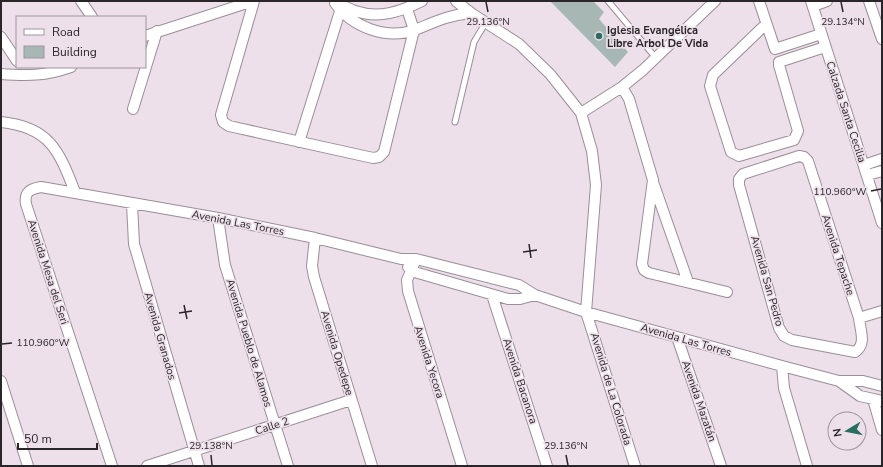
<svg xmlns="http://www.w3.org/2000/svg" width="883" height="467" font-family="'Nunito Sans',sans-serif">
  <rect width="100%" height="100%" fill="#ede0eb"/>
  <path fill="#a7b8b4" d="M 550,1 L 593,1 L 604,12 L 599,19 L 628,52 L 615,67 Z"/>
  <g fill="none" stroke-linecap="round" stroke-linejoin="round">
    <g stroke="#9a8e98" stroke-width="7">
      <path id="lane" d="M 608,1 L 656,58
        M 455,122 L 474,42 L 486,22"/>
    </g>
    <g stroke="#9a8e98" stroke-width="12">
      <path id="street" d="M 81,1 L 92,17
        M 254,1 L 221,115 L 223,122 L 229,126 L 373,158 L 379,157 L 384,152 L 414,30 L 407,9
        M 456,1 L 471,13 L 519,44 L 550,74 L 581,113 L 592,151 L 596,185 L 586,312 L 635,466
        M 759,1 L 775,49 L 821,34
        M 811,1 L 882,223
        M 869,1 L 882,39
        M 335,3 C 352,27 386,40 415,30 C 435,22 448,15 471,13
        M 337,3 C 343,5 349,9 355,11 C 379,19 400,12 422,1
        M 813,6 L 827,1
        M 766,24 L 713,75 L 710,86 L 731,152 L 739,156 L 794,140 L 798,131 L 779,65 L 779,62 L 825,47
        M 145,36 L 253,1
        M 1,37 L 17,61
        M 1,74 C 28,76 45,76 71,67
        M 622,87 L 629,99 L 653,180 L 642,264 L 644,270 L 649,273 L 727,292
        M 133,109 L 157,31
        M 581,113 L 622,87 L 643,70 L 715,1
        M 1,122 C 50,127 59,151 75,192
        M 299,142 L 342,5
        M 799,156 L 804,157 L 808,161 L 859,318 C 860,330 867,344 855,352 L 792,340 L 784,336 L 779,328 L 739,185 L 739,179 L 743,174 Z
        M 864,165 L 882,159
        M 867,175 L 882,171
        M 653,182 L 688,282
        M 132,204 L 134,244 L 199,466
        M 218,218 L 225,265 L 288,466
        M 315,238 L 312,266 L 314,277 L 372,466
        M 416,259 L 407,280 L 408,291 L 462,466
        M 408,267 L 411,271 L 508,299 L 520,299 L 535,295
        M 492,295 L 547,466
        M 859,318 L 882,311
        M 677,337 L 721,466
        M 782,366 L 784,388 L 807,466
        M 1,381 L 28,466
        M 839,381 L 860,396 L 882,401
        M 873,399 L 882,430
        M 112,466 L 26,204 C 24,192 30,189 41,187 L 218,218 L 315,238 L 401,259 L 416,259 L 519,285 L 535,295 L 586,312 L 782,366 L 839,381 L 863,381 L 882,386
        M 147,466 L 351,400"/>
    </g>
    <use href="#lane" stroke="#fff" stroke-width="5"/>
    <use href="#street" stroke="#fff" stroke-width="10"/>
  </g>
  <path fill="none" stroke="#2a2529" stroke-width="1.5" d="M 486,2 L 488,12M 841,2 L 843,12M 871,191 L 881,189M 529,244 L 531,258M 523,252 L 537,250M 184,305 L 187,319M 179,313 L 192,311M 2,344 L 12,343M 211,455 L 212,465M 566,455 L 568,465"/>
  <circle fill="#296e61" stroke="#ede0eb" stroke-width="1.5" cx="599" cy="36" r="4"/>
  <g text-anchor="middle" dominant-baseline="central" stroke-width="3.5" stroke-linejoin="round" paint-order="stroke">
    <g font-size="11" font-weight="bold" fill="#2a2529" stroke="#ede0eb" text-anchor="start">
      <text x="607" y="30">Iglesia Evangélica<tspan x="607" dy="13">Libre Arbol De Vida</tspan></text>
    </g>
    <g font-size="11" fill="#2a2529" stroke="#ede0eb">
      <text transform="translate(846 112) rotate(72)">Calzada Santa Cecilia</text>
      <text transform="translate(238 223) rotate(11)">Avenida Las Torres</text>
      <text transform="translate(838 255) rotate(72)">Avenida Tepache</text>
      <text transform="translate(48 272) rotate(72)">Avenida Mesa del Seri</text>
      <text transform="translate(767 281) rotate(74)">Avenida San Pedro</text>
      <text transform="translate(160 336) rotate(74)">Avenida Granados</text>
      <text transform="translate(686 340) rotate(16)">Avenida Las Torres</text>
      <text transform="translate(249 343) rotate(73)">Avenida Pueblo de Alamos</text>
      <text transform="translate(337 353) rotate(73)">Avenida Opedepe</text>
      <text transform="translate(429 362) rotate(72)">Avenida Yecora</text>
      <text transform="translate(520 381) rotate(72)">Avenida Bacanora</text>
      <text transform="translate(611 389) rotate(73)">Avenida de La Colorada</text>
      <text transform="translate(699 401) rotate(71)">Avenida Mazatán</text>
      <text transform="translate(272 426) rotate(-18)">Calle 2</text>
    </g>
  </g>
  <g font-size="10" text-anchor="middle" fill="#2a2529" stroke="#ede0eb" stroke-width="3.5" stroke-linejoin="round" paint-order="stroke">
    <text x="843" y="25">29.134°N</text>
    <text x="488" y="25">29.136°N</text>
    <text x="840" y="195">110.960°W</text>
    <text x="43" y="346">110.960°W</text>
    <text x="211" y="449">29.138°N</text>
    <text x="566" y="449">29.136°N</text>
  </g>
  <rect width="883" height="467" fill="none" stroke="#2a2529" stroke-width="4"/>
  <rect x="16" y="16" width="130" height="52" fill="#ede0eb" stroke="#9f959d"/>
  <rect x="24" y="29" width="20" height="6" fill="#ffffff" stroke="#9f959d"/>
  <text x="52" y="36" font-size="12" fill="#2a2529">Road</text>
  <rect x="24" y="46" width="20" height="12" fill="#a7b8b4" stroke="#9f959d"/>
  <text x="52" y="56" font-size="12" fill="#2a2529">Building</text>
  <g transform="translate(847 431) rotate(260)"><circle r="19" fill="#ede0eb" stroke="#9f959d"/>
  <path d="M0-3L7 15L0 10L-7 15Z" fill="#296e61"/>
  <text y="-6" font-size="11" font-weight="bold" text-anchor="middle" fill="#2a2529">N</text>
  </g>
  <path d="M18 443v6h79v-6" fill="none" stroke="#2a2529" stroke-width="2"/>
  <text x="24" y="443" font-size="12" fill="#2a2529" stroke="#ede0eb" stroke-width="3" paint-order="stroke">50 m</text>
</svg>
